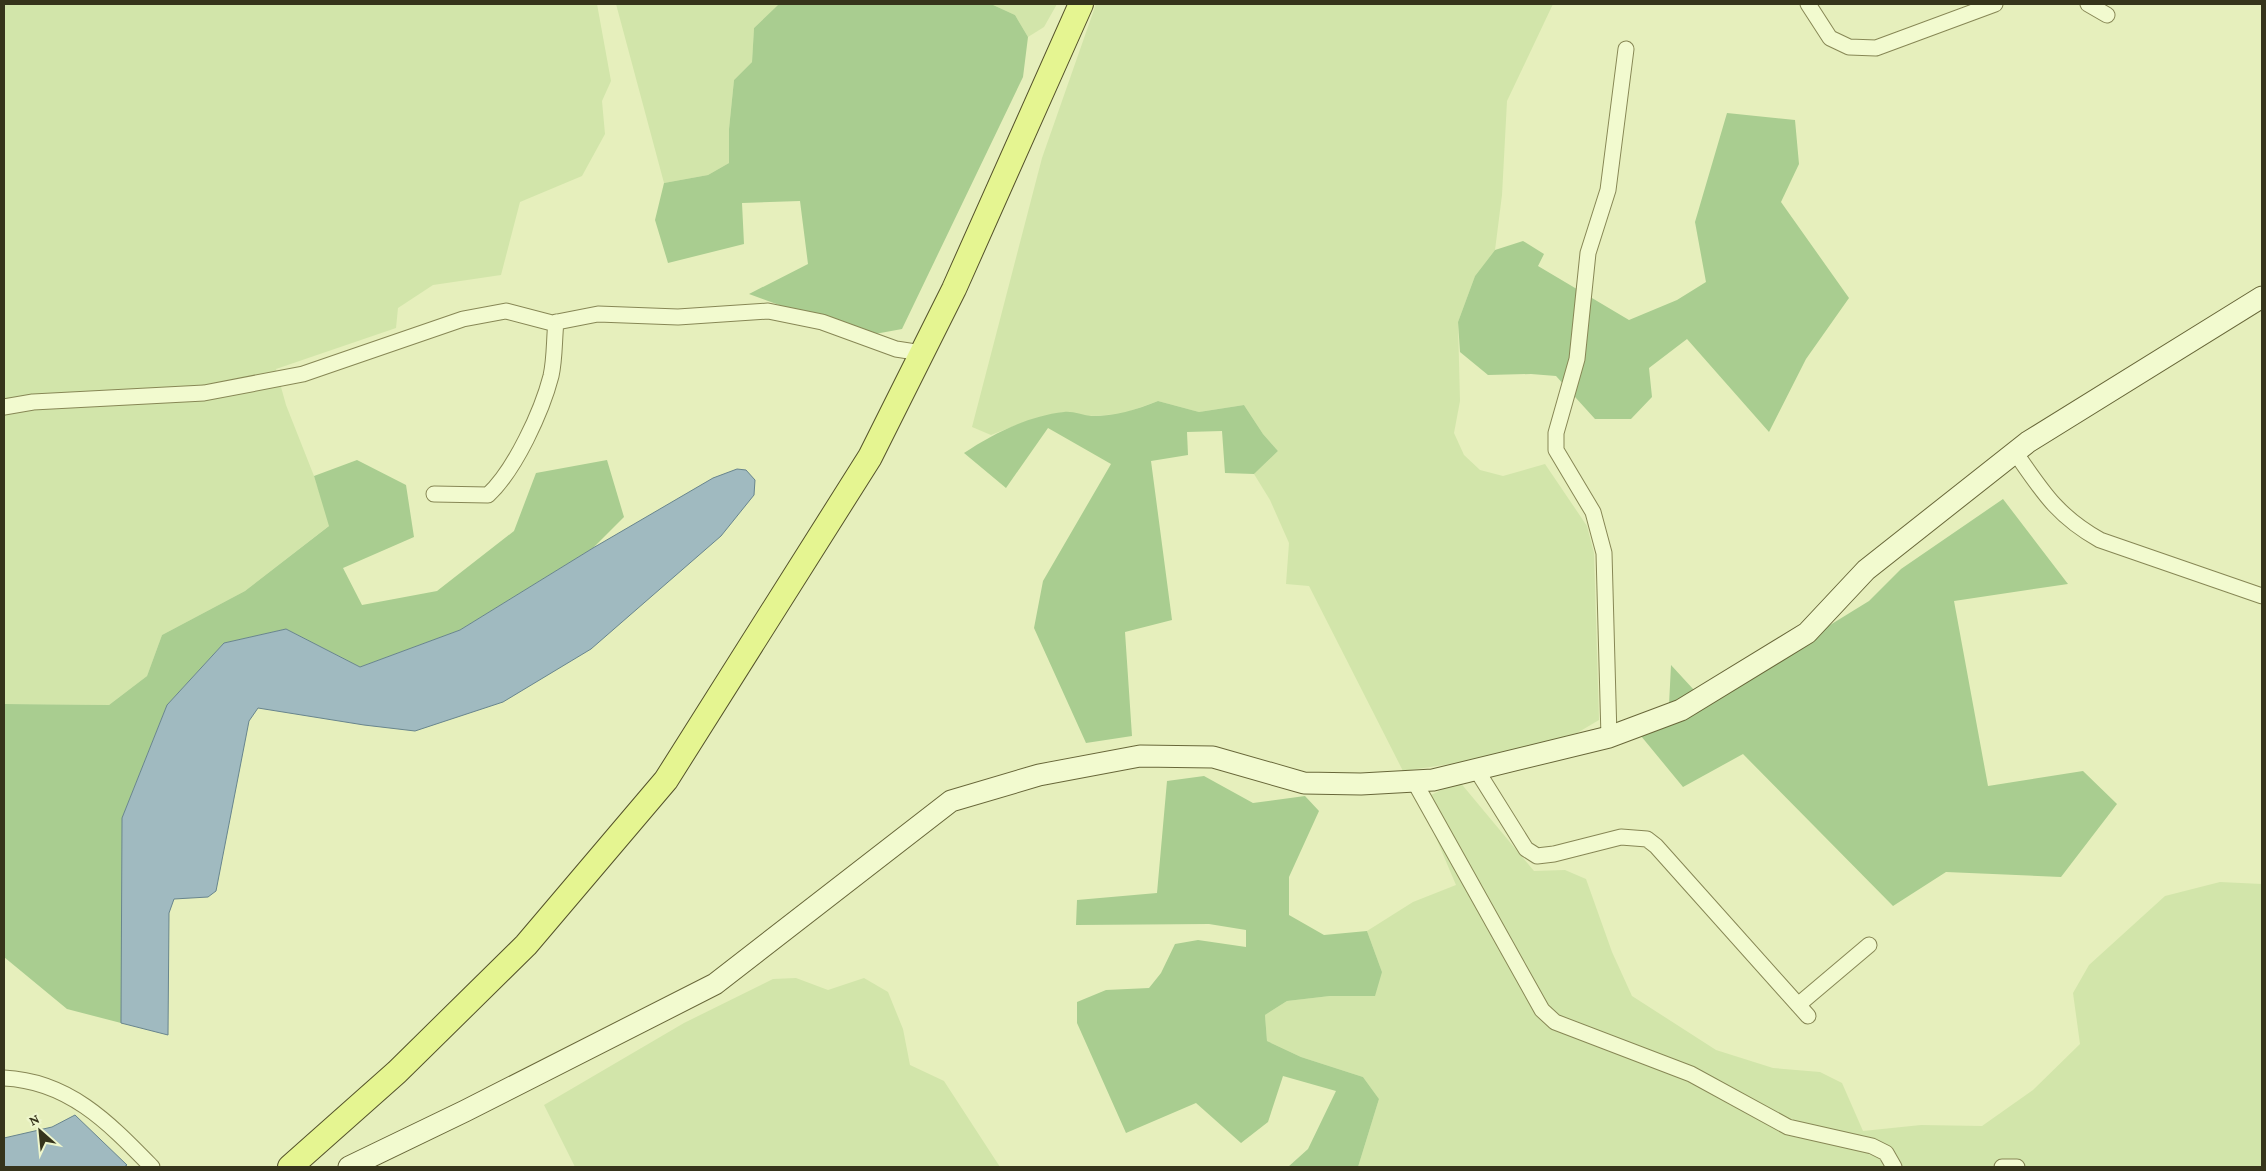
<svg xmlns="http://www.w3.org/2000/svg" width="2266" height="1171" font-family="'Crimson Pro',serif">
  <rect width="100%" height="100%" fill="#e6efbc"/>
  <path fill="#d2e5aa" d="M 4,4 L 597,4 L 611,81 L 602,101 L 605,134 L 582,176 L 520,202 L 501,275 L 433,285 L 398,308 L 396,328 L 276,369 L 286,405 L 314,476 L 330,525 L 245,591 L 162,635 L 147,676 L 109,705 L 4,704 Z
    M 616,4 L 779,4 L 754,28 L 752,62 L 734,80 L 729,129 L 729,163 L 708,175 L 664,183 Z
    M 991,4 L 1057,4 L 1044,27 L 1028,37 L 1015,15 Z
    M 1096,4 L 1553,4 L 1507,101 L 1502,195 L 1495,250 L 1475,276 L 1458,322 L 1460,401 L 1454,433 L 1464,455 L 1480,470 L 1503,476 L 1545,464 L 1587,526 L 1594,553 L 1599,720 L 1577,733 L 1484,759 L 1403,771 L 1309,586 L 1286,584 L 1289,543 L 1270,500 L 1254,474 L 1278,451 L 1263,434 L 1244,405 L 1199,412 L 1158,401 L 1122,414 L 1089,416 L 1065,412 L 1027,421 L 991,435 L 972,427 L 1042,158 Z
    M 1459,781 L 1534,871 L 1565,870 L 1586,879 L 1612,952 L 1632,996 L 1716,1050 L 1773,1068 L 1820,1072 L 1842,1083 L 1863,1131 L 1921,1125 L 1982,1126 L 2033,1090 L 2080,1044 L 2073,993 L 2089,965 L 2165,896 L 2220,882 L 2262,884 L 2262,1167 L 1358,1167 L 1379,1099 L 1363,1077 L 1301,1057 L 1267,1041 L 1265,1015 L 1287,1001 L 1330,996 L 1382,972 L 1367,931 L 1413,902 L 1456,885 L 1431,826 L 1431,795 Z
    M 796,978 L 828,990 L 864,978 L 888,992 L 903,1029 L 910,1065 L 944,1081 L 1000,1167 L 575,1167 L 544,1105 L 684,1023 L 773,979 Z"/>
  <path fill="#a9cd90" d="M 779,4 L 991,4 L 1015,15 L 1028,37 L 1023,77 L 902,329 L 864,336 L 749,294 L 808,264 L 800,201 L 742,203 L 744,244 L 668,263 L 655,220 L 664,183 L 708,175 L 729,163 L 729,129 L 734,80 L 752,62 L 754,28 Z
    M 1727,113 L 1795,120 L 1799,164 L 1781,202 L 1849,298 L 1806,359 L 1769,432 L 1687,339 L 1649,368 L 1652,397 L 1631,419 L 1595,419 L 1556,376 L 1531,374 L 1488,375 L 1460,352 L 1458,322 L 1475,276 L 1495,250 L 1523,241 L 1544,254 L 1538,266 L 1629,320 L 1677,300 L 1706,282 L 1695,222 Z
    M 1158,401 L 1199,412 L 1244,405 L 1263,434 L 1278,451 L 1254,474 L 1225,473 L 1222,431 L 1187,432 L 1188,455 L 1151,461 L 1172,620 L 1125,632 L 1132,736 L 1086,743 L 1034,628 L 1043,581 L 1111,464 L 1048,428 L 1006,488 L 964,453 C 994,433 1028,416 1064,412 C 1073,411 1082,415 1091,416 C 1116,416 1135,410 1158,401 Z
    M 357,460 L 406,485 L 414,537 L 343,568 L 362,605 L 437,591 L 514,531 L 536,473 L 607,460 L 624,517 L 593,548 L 460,630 L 360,667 L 286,629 L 224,643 L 167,705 L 122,818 L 121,1023 L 67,1009 L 4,957 L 4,704 L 109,705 L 147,676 L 162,635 L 245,591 L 329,526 L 314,476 Z
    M 2003,499 L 2068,584 L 1954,601 L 1988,786 L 2083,771 L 2117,804 L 2061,877 L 1946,872 L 1893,906 L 1743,754 L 1683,787 L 1641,736 L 1668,725 L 1671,665 L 1705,702 L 1869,601 L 1901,569 Z
    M 1204,776 L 1253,803 L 1305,796 L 1319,811 L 1289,877 L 1289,915 L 1324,935 L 1367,931 L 1382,972 L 1375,996 L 1330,996 L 1287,1001 L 1265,1015 L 1267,1041 L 1301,1057 L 1363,1077 L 1379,1099 L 1358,1167 L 1288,1167 L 1308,1149 L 1336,1091 L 1283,1076 L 1268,1122 L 1241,1143 L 1196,1103 L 1126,1133 L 1077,1023 L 1077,1002 L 1106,990 L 1149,988 L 1161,973 L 1175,944 L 1198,940 L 1246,947 L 1246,930 L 1209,924 L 1076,925 L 1077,900 L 1157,893 L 1167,781 Z"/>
  <path fill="#a0bac0" stroke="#68858d" d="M 737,469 L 746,470 L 755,480 L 754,495 L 721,536 L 591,649 L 503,702 L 415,731 L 364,725 L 258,708 L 249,721 L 216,891 L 208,897 L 174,899 L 169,913 L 168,1035 L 121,1023 L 122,818 L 167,705 L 224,643 L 286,629 L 360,667 L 460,630 L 593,548 L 713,478 Z
    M 75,1115 L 127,1165 L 124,1167 L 4,1167 L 4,1138 L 52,1127 Z"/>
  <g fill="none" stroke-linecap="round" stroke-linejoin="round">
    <g stroke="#878755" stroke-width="17">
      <path id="street" d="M 1808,4 L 1830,38 L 1849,47 L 1876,48 L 1995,4
        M 2088,4 L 2107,15
        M 4,407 L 33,402 L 204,393 L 303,374 L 463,319 L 506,311 L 552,323 L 598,314 L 678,317 L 768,311 L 822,322 L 896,349 L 922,353
        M 2015,452 C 2042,491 2057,516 2100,540 L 2262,596
        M 434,494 L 488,495 C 515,470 542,411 551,376 C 555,358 554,339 556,322
        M 1609,737 L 1604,553 L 1593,512 L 1556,450 L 1556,433 L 1577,359 L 1588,253 L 1608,190 L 1626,49
        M 1476,769 L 1526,849 L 1537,856 L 1554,854 L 1621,837 L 1647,839 L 1656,846 L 1808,1016
        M 1414,781 L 1542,1010 L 1555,1022 L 1691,1074 L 1788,1127 L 1872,1146 L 1886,1153 L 1894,1167
        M 1798,1005 L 1869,945
        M 4,1078 C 69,1081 109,1123 152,1167
        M 2002,1167 L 2017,1167"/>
    </g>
    <g stroke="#686739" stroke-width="23">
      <path id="secondary" d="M 349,1167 L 465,1111 L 715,984 L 951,801 L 1039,775 L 1140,756 L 1213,757 L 1304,783 L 1361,784 L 1433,780 L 1609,737 L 1681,710 L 1807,633 L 1866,570 L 2028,442 L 2262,297"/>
    </g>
    <g stroke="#54522a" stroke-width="26">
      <path id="primary" d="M 290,1167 L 397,1072 L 526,945 L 666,780 L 870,457 L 954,289 L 1081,4"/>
    </g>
    <use href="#street" stroke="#f2facf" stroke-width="15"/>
    <use href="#secondary" stroke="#f2facf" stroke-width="21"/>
    <use href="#primary" stroke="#e5f591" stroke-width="24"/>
  </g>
  <rect width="2266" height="1171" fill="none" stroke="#36341b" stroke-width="10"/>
  <g transform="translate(40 1131) rotate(333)" stroke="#eef6cc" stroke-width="4" paint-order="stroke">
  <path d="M0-4L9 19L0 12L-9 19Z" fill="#36341b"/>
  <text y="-8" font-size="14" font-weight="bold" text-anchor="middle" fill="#36341b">N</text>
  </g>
</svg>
